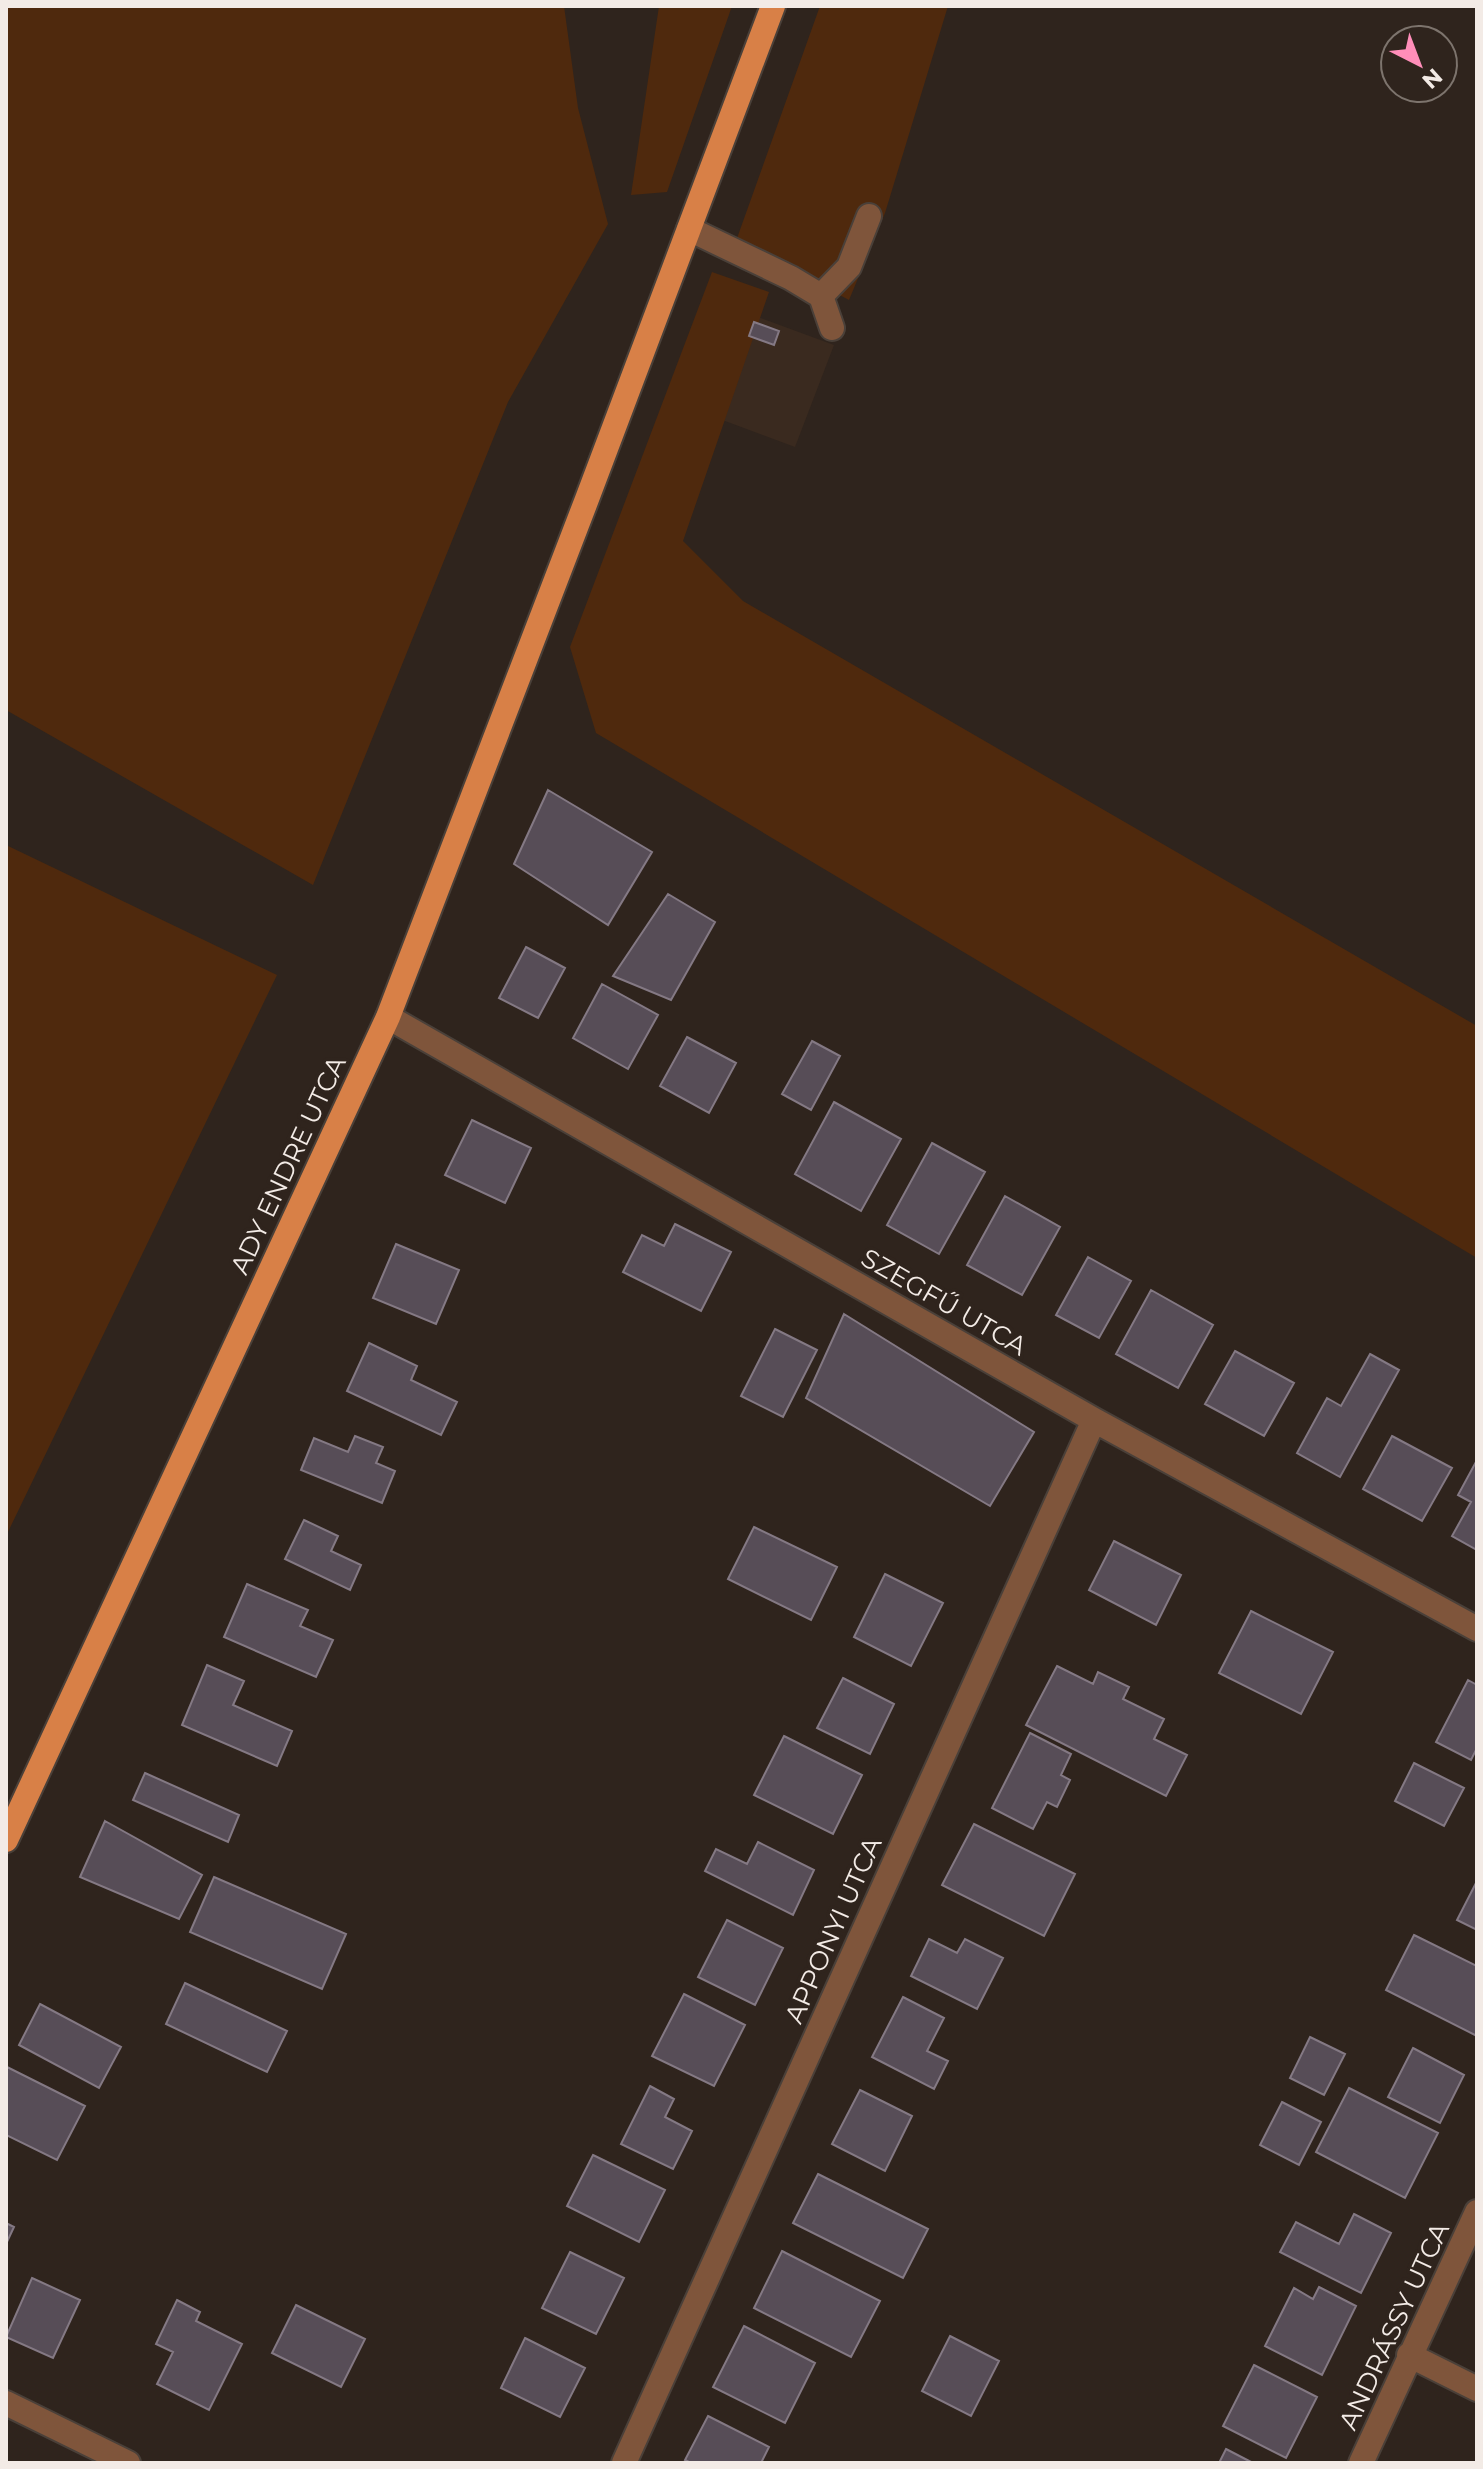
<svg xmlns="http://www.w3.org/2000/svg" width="1483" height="2469" font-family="Montserrat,sans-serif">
  <rect width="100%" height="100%" fill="#2f241d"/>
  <path fill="#3a2a1f" d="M 747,313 L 834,345 L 795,447 L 709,415 Z"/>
  <path fill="#4f290d" d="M 6,6 L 564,6 L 578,108 L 608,224 L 508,402 L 313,885 L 6,710 Z
    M 659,6 L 732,6 L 667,192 L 631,195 Z
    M 820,6 L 948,6 L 885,213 L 849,300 L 736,241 Z
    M 712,272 L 769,292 L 683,541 L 743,601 L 1477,1026 L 1477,1258 L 596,733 L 570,647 Z
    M 6,845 L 277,975 L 6,1536 Z"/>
  <path fill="#574d57" stroke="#847984" stroke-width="2" d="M 754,322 L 779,331 L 774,345 L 749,336 Z
    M 548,790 L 652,852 L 608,925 L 514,864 Z
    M 668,894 L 715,922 L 671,1000 L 613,976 Z
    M 526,947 L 565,968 L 538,1018 L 499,998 Z
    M 602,984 L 658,1015 L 628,1069 L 573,1038 Z
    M 687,1037 L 736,1063 L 709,1113 L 660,1086 Z
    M 812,1041 L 840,1056 L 811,1110 L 782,1094 Z
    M 834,1102 L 901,1139 L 861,1211 L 795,1174 Z
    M 472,1120 L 531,1148 L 505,1203 L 445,1175 Z
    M 932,1143 L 985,1172 L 939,1254 L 887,1225 Z
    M 1005,1196 L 1060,1227 L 1022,1295 L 967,1265 Z
    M 675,1224 L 731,1252 L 701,1311 L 623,1272 L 642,1235 L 664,1246 Z
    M 396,1244 L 459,1270 L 436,1324 L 373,1298 Z
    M 1088,1257 L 1131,1281 L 1099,1338 L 1056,1315 Z
    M 1151,1290 L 1213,1325 L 1178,1388 L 1116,1354 Z
    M 844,1314 L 1034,1432 L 990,1506 L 806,1398 Z
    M 775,1329 L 817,1350 L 783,1417 L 741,1396 Z
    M 369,1343 L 417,1366 L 411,1380 L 457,1402 L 441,1435 L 347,1391 Z
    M 1235,1351 L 1294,1383 L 1264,1436 L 1205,1404 Z
    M 1370,1354 L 1399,1370 L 1340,1477 L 1297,1453 L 1327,1398 L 1341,1406 Z
    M 355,1436 L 383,1447 L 376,1463 L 395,1471 L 382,1503 L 301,1470 L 314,1438 L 348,1452 Z
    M 1392,1436 L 1452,1468 L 1422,1521 L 1363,1489 Z
    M 1477,1460 L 1477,1550 L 1452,1536 L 1471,1502 L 1458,1495 Z
    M 304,1520 L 338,1536 L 331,1551 L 361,1565 L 350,1590 L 285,1559 Z
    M 754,1527 L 837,1567 L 811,1620 L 728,1579 Z
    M 1114,1541 L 1181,1575 L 1156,1625 L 1089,1590 Z
    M 885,1574 L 943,1603 L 911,1666 L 854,1637 Z
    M 247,1584 L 308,1610 L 300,1626 L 333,1640 L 316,1677 L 224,1637 Z
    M 1251,1611 L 1333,1652 L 1301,1714 L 1219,1673 Z
    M 207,1665 L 244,1681 L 233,1705 L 292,1731 L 277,1766 L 182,1725 Z
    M 1057,1666 L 1093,1684 L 1098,1672 L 1129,1687 L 1123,1699 L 1164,1719 L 1154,1739 L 1187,1755 L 1166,1796 L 1026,1725 Z
    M 843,1678 L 894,1704 L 870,1754 L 817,1728 Z
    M 1468,1680 L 1477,1685 L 1477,1748 L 1471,1760 L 1436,1742 Z
    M 1030,1733 L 1071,1754 L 1061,1775 L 1070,1780 L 1057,1807 L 1047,1802 L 1033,1829 L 992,1808 Z
    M 784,1736 L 862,1775 L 833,1834 L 754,1795 Z
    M 1414,1763 L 1464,1788 L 1444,1826 L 1395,1801 Z
    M 145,1773 L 239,1815 L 228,1842 L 133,1800 Z
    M 105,1821 L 202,1875 L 179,1919 L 80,1877 Z
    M 974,1824 L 1075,1874 L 1044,1936 L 942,1885 Z
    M 758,1842 L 814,1870 L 793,1915 L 705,1871 L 716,1849 L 747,1864 Z
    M 214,1877 L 346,1934 L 322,1989 L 190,1932 Z
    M 1477,1881 L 1477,1930 L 1457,1920 Z
    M 727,1920 L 783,1948 L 755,2005 L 698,1977 Z
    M 1414,1935 L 1477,1966 L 1477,2036 L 1386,1990 Z
    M 929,1939 L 957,1953 L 965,1939 L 1003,1958 L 977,2009 L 911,1976 Z
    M 185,1983 L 287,2031 L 267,2072 L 166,2024 Z
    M 684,1994 L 745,2025 L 714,2086 L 652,2056 Z
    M 903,1997 L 944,2018 L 927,2051 L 948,2061 L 934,2089 L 872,2057 Z
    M 40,2004 L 121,2047 L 99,2088 L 19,2045 Z
    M 1310,2037 L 1345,2054 L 1324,2095 L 1290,2078 Z
    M 1413,2048 L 1464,2075 L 1440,2123 L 1388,2097 Z
    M 7,2067 L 85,2106 L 57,2160 L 6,2135 Z
    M 650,2086 L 674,2099 L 665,2117 L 692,2131 L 673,2169 L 621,2144 Z
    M 1349,2088 L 1438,2133 L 1405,2198 L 1316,2152 Z
    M 860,2090 L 912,2116 L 885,2171 L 832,2144 Z
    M 1282,2102 L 1321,2122 L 1299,2165 L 1260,2145 Z
    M 593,2155 L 665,2190 L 639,2242 L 567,2206 Z
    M 818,2174 L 928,2229 L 903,2278 L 793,2223 Z
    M 1354,2214 L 1391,2233 L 1361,2293 L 1280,2252 L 1296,2222 L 1339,2244 Z
    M 6,2223 L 14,2227 L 6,2244 Z
    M 782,2251 L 880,2301 L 851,2357 L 754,2308 Z
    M 570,2252 L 624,2278 L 596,2334 L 542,2308 Z
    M 32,2278 L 80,2300 L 53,2358 L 6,2337 Z
    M 1319,2287 L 1356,2306 L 1322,2375 L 1265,2346 L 1294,2288 L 1313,2299 Z
    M 177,2300 L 200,2312 L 196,2321 L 242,2344 L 209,2410 L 157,2384 L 173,2352 L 156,2344 Z
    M 296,2305 L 365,2339 L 341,2387 L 272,2353 Z
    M 744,2326 L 815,2363 L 785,2423 L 713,2387 Z
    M 950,2336 L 999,2361 L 971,2416 L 922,2391 Z
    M 525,2338 L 585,2368 L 560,2417 L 501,2388 Z
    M 1254,2365 L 1317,2397 L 1286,2458 L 1223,2426 Z
    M 708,2416 L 769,2447 L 761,2463 L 691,2463 L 685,2460 Z
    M 1226,2449 L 1253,2463 L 1219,2463 Z"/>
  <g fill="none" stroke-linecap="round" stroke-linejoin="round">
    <g stroke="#4a4039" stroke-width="28">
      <path id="minor" d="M 689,229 L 791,278 L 821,296 L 832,328
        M 821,296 L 849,267 L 869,216
        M 388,1017 L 1094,1420 L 1477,1629
        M 1409,2355 L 1477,2389
        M 6,2403 L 128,2463
        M 624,2463 L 1094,1420
        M 1361,2463 L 1477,2212"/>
    </g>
    <g stroke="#4a4039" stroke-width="28">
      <path id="major" d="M 6,1840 L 388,1017 L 587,499 L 773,6"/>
    </g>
    <use href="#minor" stroke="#7f553b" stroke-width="24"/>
    <use href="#major" stroke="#d88047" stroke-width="24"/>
  </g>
  <g text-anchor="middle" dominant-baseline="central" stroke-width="7" stroke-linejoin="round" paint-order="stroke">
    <g font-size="26" fill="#f3ebe6" stroke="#2f241d">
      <text transform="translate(288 1165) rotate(-65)">ADY ENDRE UTCA</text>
      <text transform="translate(944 1302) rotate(30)">SZEGFŰ UTCA</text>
      <text transform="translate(833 1930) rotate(-66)">APPONYI UTCA</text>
      <text transform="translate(1394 2326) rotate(-65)">ANDRÁSSY UTCA</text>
    </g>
  </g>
  <rect width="1483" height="2469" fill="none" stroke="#f3ebe6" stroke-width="16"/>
  <g transform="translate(1419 64) rotate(138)"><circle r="38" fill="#2f241d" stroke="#7d746d" stroke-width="2"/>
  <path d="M0-6L14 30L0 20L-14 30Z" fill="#ff8eb9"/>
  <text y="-12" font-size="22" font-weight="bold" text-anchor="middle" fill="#f3ebe6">N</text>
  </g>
</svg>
